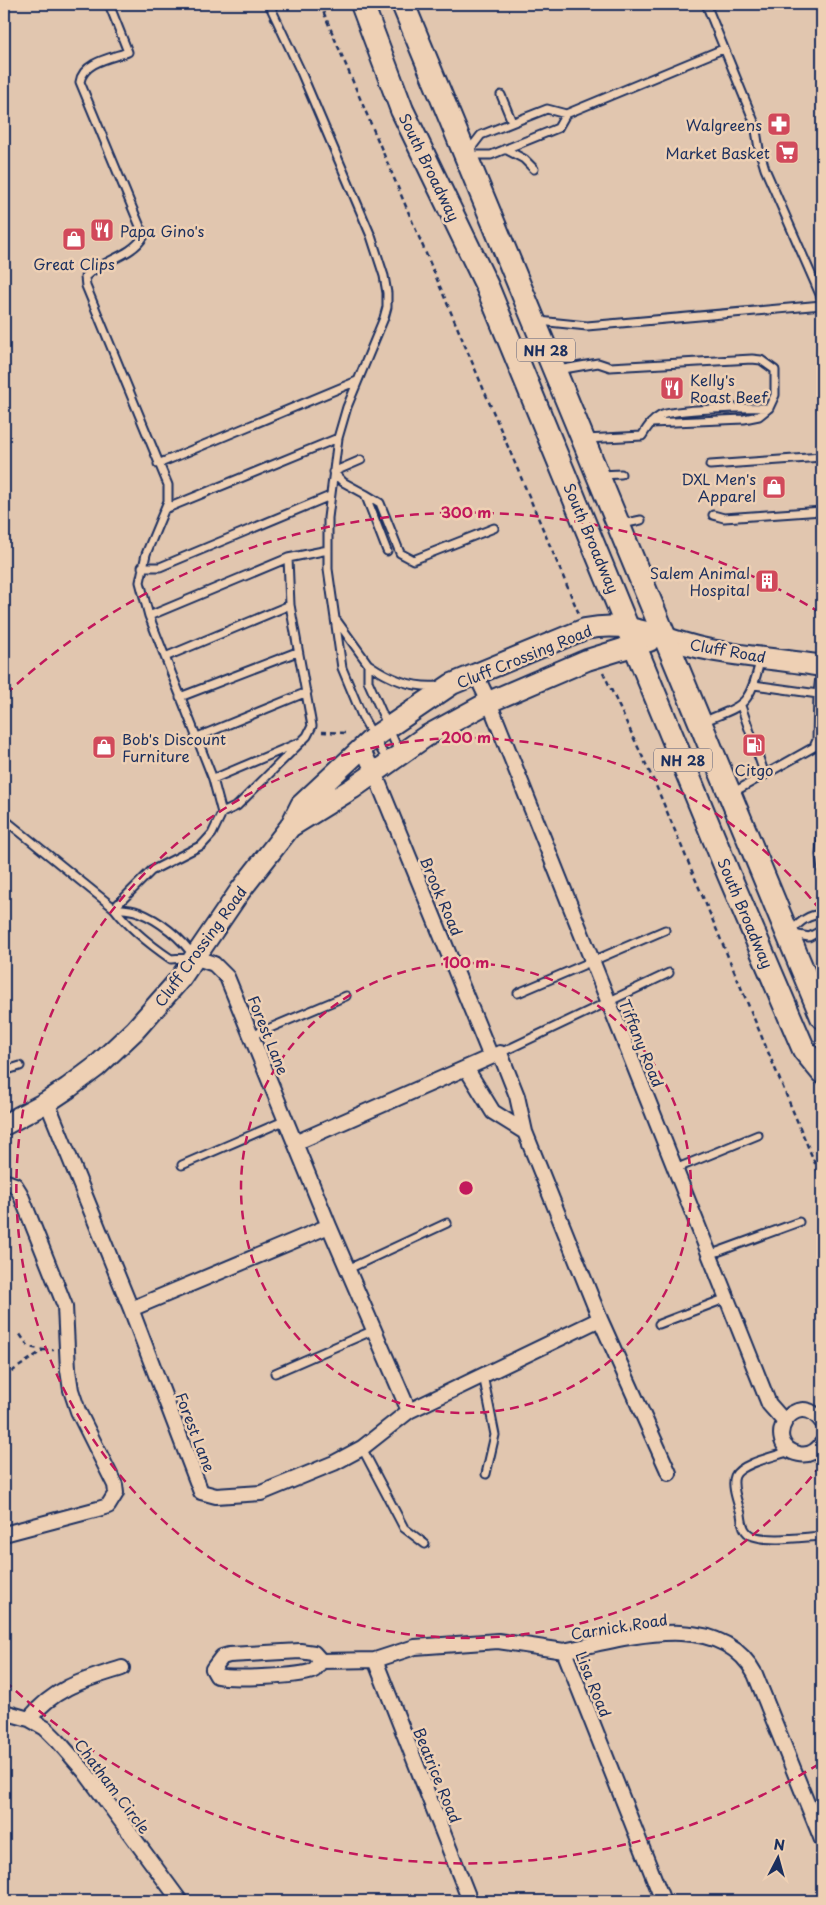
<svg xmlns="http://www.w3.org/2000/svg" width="826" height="1905" font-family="'Playpen Sans',sans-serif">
  <rect width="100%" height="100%" fill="#e1c6af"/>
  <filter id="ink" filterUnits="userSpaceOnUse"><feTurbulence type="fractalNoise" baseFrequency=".02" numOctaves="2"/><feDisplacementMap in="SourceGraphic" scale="10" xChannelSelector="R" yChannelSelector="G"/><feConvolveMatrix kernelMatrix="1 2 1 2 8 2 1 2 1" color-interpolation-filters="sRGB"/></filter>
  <g filter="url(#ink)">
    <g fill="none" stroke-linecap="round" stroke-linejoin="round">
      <g stroke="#1b2f5e" stroke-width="11">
        <path id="lane" d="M 109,4 L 128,52 C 111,58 83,62 80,82 L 144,236 C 130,258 103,259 85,277 L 86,286 L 168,485 L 168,501 L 146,554 L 140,582 L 149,616 L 213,779 L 222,813 L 212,834 L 202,845 L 151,871 L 114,908
          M 269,4 L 301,72 L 371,236 L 384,276 L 387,293 L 387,307 L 384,318 L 347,407 L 338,438 L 328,518 L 328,569 L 342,668 L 362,716 L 388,762
          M 706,4 L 755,124 L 759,149 L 765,169 L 822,299
          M 501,95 L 512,122
          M 505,149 L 524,159 L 534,169
          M 468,152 L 481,135 L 547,109 L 566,114 L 723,49
          M 470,155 L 491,155 L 558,128 L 566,114
          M 539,321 L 587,326 L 822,305
          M 558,370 L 598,363 L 610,367 L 752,359 L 761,360 L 775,370 L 775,395 L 769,408 C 751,407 672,409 660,416 C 651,421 647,428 642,436 L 586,439
          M 651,423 L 744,419 L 759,416 L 769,408
          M 361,460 L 333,472 L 343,482 L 365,494 L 387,551
          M 158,464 L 357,381
          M 710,465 L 822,457
          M 601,475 L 621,474
          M 365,494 L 380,503 L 400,553 L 413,560 L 494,528
          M 165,509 L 338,438
          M 713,515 L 724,518 L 822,511
          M 622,524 L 641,520
          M 142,567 L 160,567 L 330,496
          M 149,616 L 288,558 L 328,550
          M 337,621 L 368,664 L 368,681 L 399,752
          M 165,657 L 290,605
          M 368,664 C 390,679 411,688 438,686
          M 754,685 L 818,694 L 821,667
          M 180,697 L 297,652
          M 741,706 L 765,775
          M 702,722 C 744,705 749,707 760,661
          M 195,738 L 307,692
          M 213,779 L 298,743
          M 732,793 L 814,747 L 817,740 L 818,694
          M 222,813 L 237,806 L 307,736 L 312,726 L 290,605 L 288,558
          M 4,819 L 114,908 C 130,929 149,944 171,959 L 194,957 C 182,938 159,920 138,912 C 131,909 121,909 114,908
          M 822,824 L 820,855 L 822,871
          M 791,931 C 801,921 808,915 822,914
          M 793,934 L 809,937 L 822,930
          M 518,993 L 665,930
          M 251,1036 L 346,996
          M 500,1053 L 669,973
          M 4,1071 L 20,1066
          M 182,1165 L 286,1120
          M 675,1169 L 758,1135
          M 709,1255 L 799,1222
          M 348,1269 L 447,1223
          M 659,1324 L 727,1298
          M 275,1373 L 374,1330
          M 483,1375 L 495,1435 L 486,1474
          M 362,1448 L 404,1528 L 425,1544
          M 790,1451 C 777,1456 741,1463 735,1476 C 731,1486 738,1503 741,1514 C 742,1522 743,1533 753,1536 C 771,1542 803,1537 822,1536"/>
      </g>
      <g stroke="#1b2f5e" stroke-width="18">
        <path id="street" d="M 475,673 L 489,702 L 769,1404 L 784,1421
          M 362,748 L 379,784 L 491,1057
          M 194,957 L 214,964 L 227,977 L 329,1226 L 409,1411
          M 466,1068 L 493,1112 L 525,1132
          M 47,1102 L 131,1309 L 201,1492 L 216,1496 L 261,1493 L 334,1463 L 362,1448 L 409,1411 L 600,1319
          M 295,1143 L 500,1053 L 517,1096 L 525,1132 L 600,1319 L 669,1473
          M 4,1181 L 15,1185 L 20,1193 L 65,1306 L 68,1370 L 71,1390 L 78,1411 L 115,1485 L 116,1493 L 108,1506 L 98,1509 L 4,1534
          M 131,1309 L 329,1226
          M 822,1422 C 795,1385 759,1445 799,1454 C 809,1456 817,1451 822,1443
          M 564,1651 C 622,1639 720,1607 755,1674 L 822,1840
          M 375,1660 L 470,1901
          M 321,1661 C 319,1664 316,1668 314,1670 C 304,1677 230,1679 217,1676 L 213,1669 L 222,1657 L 229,1655 L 300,1651 L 314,1653 L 321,1661 L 375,1660 L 415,1647 L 498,1641 L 564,1651 L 663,1901
          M 4,1712 L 29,1719 L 45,1728 L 58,1741 L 85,1772 L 180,1901
          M 29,1719 C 55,1687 84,1680 122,1668"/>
      </g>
      <g stroke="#1b2f5e" stroke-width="24">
        <path id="secondary" d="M 290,827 L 353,788 L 425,737 L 489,702 L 587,660 L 649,641
          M 4,1125 L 47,1102 L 68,1088 L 96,1067 L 135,1030 L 180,979 L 240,891 L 290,827 L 301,805 L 374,737 L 452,684 L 585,629 C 633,620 657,638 701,648 C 740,657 782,659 822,666"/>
      </g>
      <g stroke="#1b2f5e" stroke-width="26">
        <path id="primary" d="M 362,4 L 402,110 L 487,286 L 729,875 L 804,1050 L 822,1072
          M 403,4 L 822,1017"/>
      </g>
      <path stroke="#1b2f5e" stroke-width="2.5" stroke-dasharray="5 4" stroke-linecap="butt" d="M 320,4 L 579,614
        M 603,672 L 657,788 L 822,1180
        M 322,732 L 348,733
        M 43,1350 L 54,1350
        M 4,1377 L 43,1350 L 29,1347 L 19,1333"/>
      <use href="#lane" stroke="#eed0b4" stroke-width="7"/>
      <use href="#street" stroke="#eed0b4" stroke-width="14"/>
      <use href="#secondary" stroke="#eed0b4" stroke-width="20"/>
      <use href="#primary" stroke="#eed0b4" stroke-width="22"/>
    </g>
  </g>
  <g fill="none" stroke="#c2185b" stroke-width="2.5" stroke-dasharray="9 6">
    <circle cx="466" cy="1188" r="225"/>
    <path d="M821 1465A450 450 0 1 1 821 911"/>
    <path d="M819 1764A675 675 0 0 1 6 1682M6 694A675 675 0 0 1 819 612"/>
  </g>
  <defs>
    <g id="pharmacy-square" transform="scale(1.25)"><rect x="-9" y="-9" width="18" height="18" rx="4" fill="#d1495b" stroke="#eed0b4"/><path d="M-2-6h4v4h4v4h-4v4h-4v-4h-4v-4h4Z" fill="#fff"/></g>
    <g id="supermarket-square" transform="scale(1.25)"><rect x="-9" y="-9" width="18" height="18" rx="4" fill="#d1495b" stroke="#eed0b4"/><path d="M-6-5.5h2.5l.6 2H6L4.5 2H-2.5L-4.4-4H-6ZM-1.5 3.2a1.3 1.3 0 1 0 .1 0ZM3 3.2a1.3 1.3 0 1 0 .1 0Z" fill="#fff"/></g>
    <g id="restaurant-square" transform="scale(1.25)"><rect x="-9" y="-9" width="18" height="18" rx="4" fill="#d1495b" stroke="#eed0b4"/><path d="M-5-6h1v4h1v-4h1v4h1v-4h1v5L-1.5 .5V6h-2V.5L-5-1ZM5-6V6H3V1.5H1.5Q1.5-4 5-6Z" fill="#fff"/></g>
    <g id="shop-square" transform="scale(1.25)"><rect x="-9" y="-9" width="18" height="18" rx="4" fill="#d1495b" stroke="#eed0b4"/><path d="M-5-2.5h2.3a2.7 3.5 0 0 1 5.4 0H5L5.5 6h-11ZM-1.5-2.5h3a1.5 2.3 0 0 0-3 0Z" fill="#fff"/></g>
    <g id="building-square" transform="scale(1.25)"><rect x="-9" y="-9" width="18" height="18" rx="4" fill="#d1495b" stroke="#eed0b4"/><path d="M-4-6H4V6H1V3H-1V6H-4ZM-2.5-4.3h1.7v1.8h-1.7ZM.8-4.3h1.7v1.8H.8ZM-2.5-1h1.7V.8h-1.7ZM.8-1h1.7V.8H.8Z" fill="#fff"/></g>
    <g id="fuel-square" transform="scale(1.25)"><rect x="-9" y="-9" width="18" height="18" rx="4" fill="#d1495b" stroke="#eed0b4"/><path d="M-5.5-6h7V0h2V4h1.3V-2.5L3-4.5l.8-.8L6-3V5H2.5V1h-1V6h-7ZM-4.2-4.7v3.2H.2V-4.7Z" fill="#fff"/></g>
  </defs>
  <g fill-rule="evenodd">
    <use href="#pharmacy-square" x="779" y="124"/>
    <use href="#supermarket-square" x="787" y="152"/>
    <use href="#restaurant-square" x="102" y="230"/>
    <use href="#shop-square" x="74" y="239"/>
    <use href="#restaurant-square" x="672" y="388"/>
    <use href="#shop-square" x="774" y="487"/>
    <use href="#building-square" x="767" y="581"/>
    <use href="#fuel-square" x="754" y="745"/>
    <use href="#shop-square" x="104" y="747"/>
  </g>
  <g text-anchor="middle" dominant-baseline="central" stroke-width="5" stroke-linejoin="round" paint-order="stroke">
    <g fill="#eed0b4" stroke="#5a5f78" stroke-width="1">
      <rect x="517" y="338.5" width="58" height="23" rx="4"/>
      <rect x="654" y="748.5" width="58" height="23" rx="4"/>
    </g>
    <g font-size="14" font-weight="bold" fill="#1b2f5e">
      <text x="546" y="350">NH 28</text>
      <text x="683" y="760">NH 28</text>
    </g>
    <g font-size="15" fill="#1b2f5e" stroke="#eed0b4" text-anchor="end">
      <text x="762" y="124">Walgreens</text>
      <text x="770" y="152">Market Basket</text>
      <text x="120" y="230" text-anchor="start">Papa Gino's</text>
      <text x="74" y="263" text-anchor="middle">Great Clips</text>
      <text x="690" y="379" text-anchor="start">Kelly's<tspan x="690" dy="17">Roast Beef</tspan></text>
      <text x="756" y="478">DXL Men's<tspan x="756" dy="17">Apparel</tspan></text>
      <text x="750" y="572">Salem Animal<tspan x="750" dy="17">Hospital</tspan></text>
      <text x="122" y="738" text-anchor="start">Bob's Discount<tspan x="122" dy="17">Furniture</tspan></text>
      <text x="754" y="769" text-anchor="middle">Citgo</text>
    </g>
    <g font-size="15" fill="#1b2f5e" stroke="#eed0b4">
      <text transform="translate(430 167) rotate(64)">South Broadway</text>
      <text transform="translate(592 538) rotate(67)">South Broadway</text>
      <text transform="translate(728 650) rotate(10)">Cluff Road</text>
      <text transform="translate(524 656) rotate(-22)">Cluff Crossing Road</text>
      <text transform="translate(442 896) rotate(67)">Brook Road</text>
      <text transform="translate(746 913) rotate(67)">South Broadway</text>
      <text transform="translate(200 946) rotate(-54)">Cluff Crossing Road</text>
      <text transform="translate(269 1035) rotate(68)">Forest Lane</text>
      <text transform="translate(642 1043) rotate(68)">Tiffany Road</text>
      <text transform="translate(196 1432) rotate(69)">Forest Lane</text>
      <text transform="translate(619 1626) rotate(-9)">Carnick Road</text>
      <text transform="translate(594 1684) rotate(68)">Lisa Road</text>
      <text transform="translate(438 1775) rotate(68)">Beatrice Road</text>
      <text transform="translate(113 1786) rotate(53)">Chatham Circle</text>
    </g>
  </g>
  <circle cx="466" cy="1188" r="8" fill="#c2185b" stroke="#eed0b4" stroke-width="2.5"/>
  <g font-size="15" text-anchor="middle" font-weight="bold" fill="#c2185b" stroke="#eed0b4" stroke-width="5" stroke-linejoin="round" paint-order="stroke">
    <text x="466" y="518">300 m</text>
    <text x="466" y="743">200 m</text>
    <text x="466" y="968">100 m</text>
  </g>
  <rect width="826" height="1905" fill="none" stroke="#eed0b4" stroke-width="20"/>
  <rect x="10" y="10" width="806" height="1885" fill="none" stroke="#1b2f5e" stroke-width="2" filter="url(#ink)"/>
  <g transform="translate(778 1858) rotate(6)" stroke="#eed0b4" stroke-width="4" paint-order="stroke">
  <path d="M0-4L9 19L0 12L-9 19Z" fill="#1b2f5e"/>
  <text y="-8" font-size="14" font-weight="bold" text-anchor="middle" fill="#1b2f5e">N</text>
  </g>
</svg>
